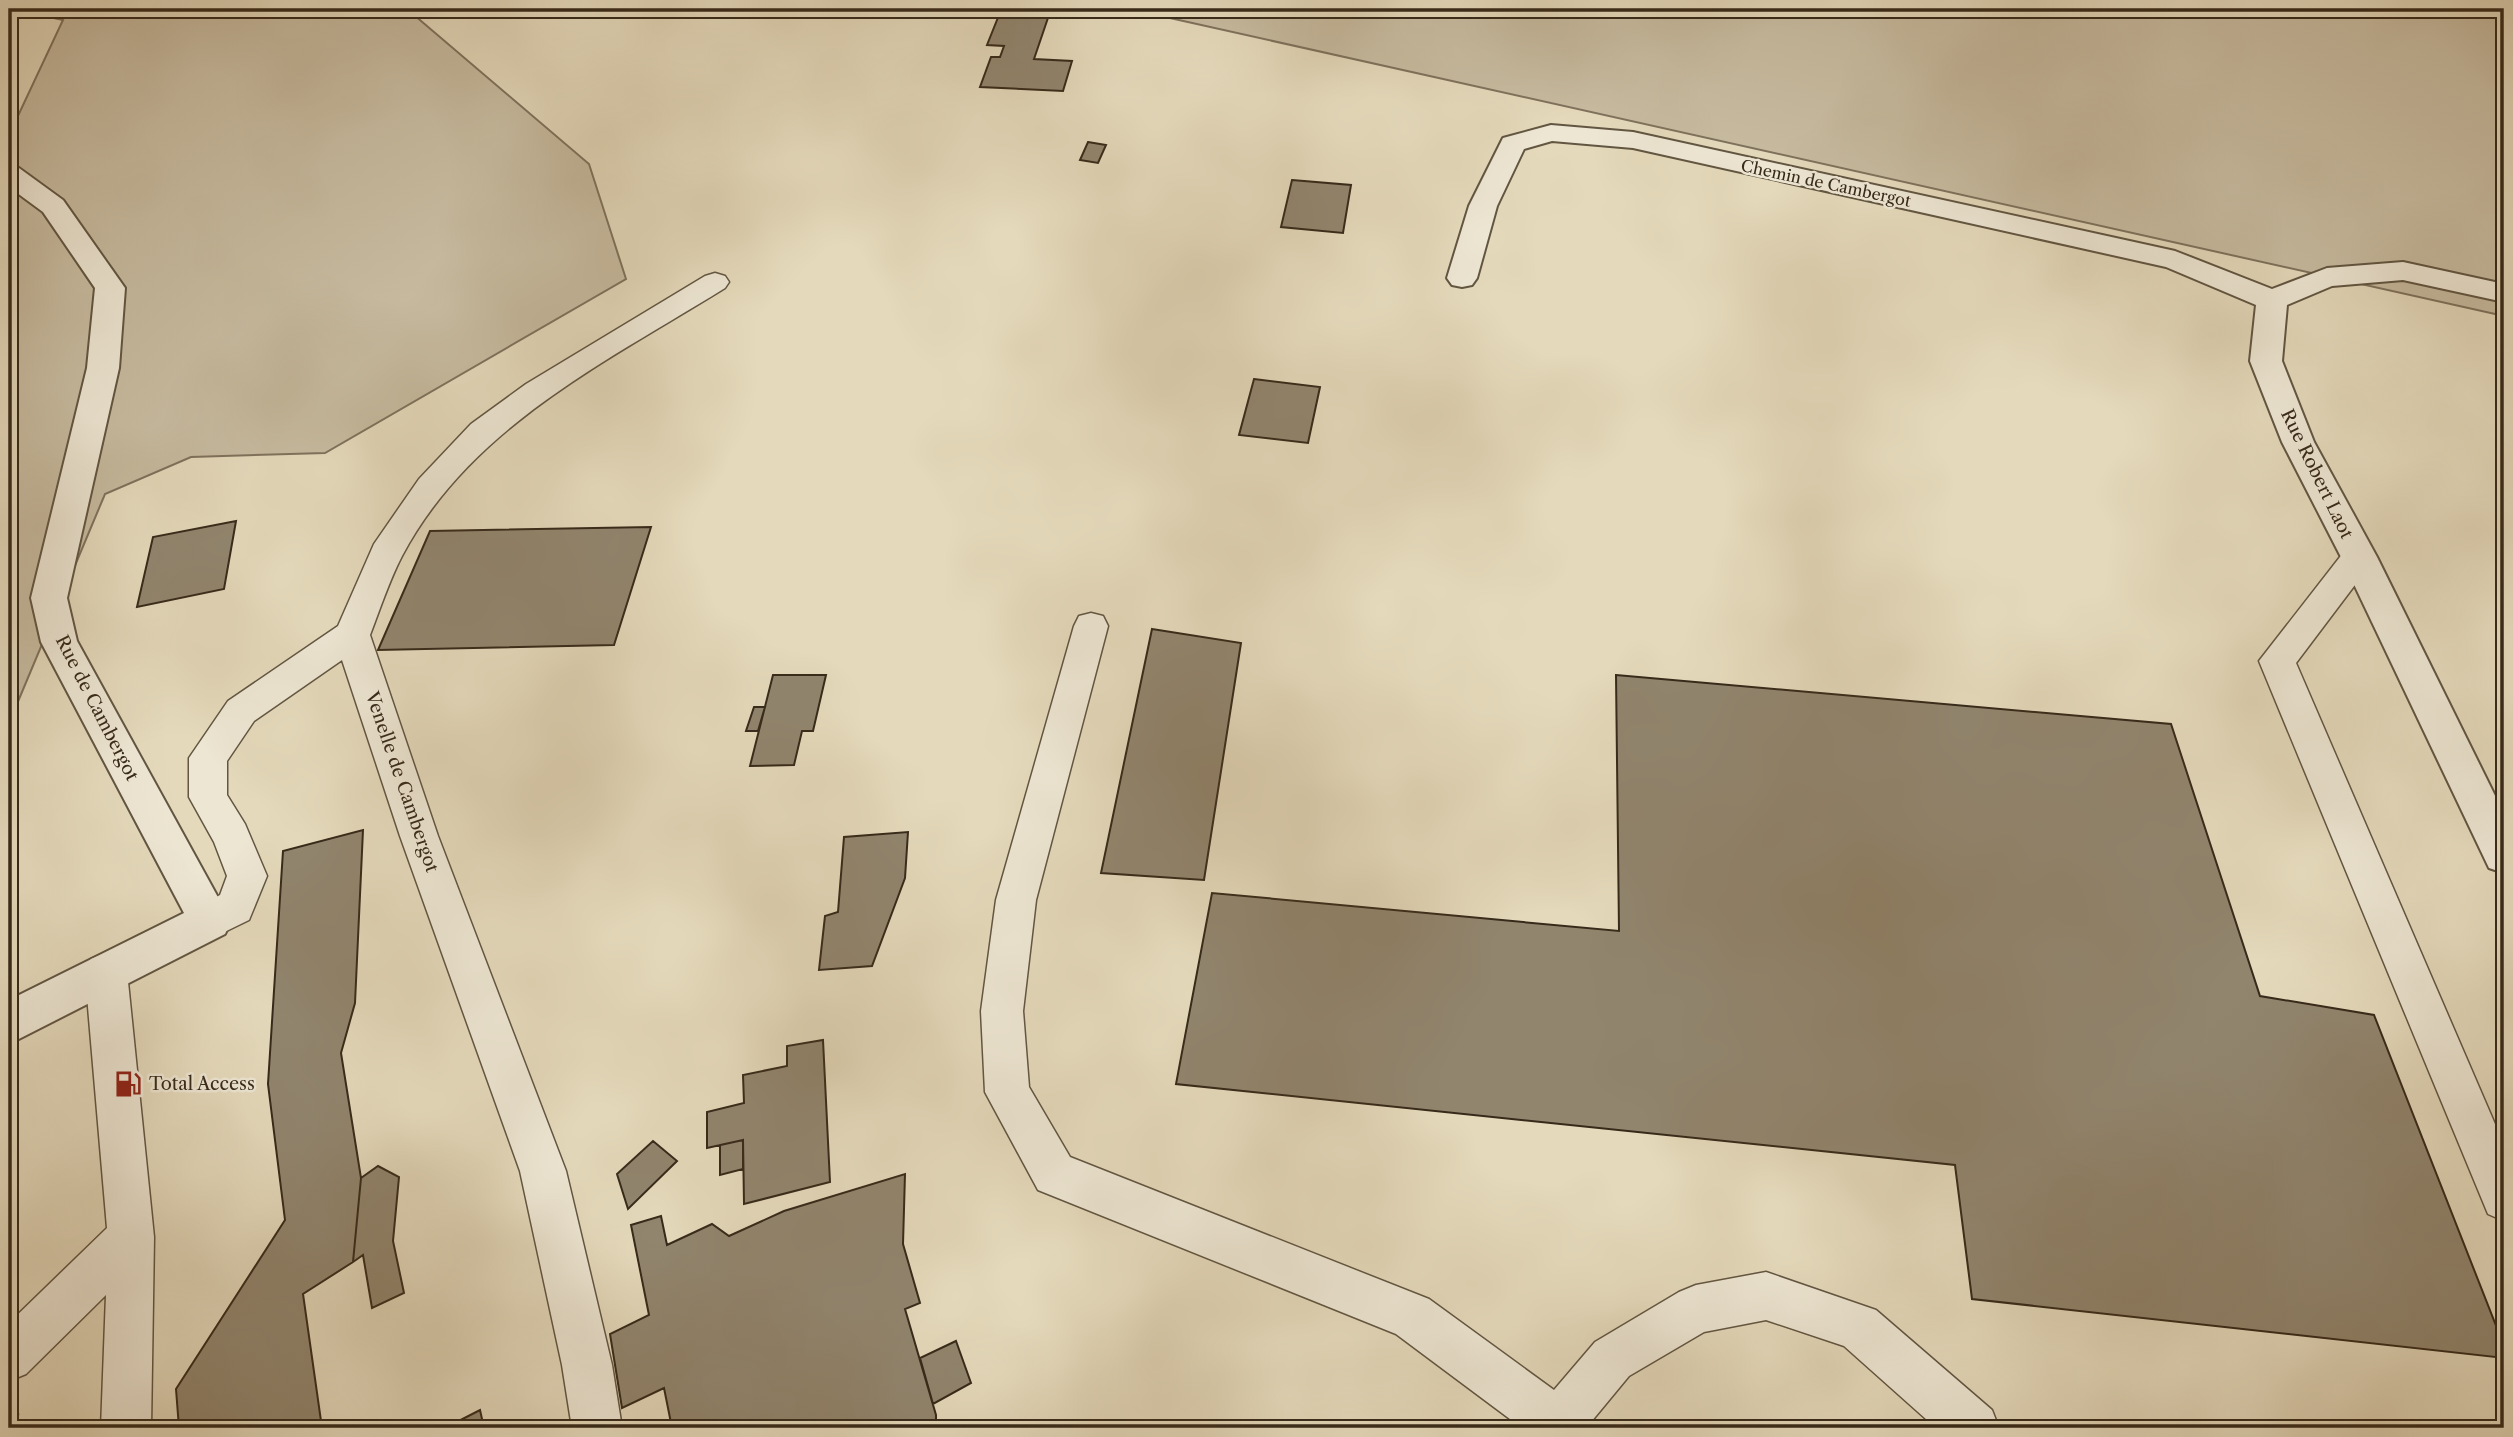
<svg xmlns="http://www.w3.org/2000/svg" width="2513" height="1437" font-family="'Libre Caslon Text',serif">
  <rect width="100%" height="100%" fill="#e4d9bb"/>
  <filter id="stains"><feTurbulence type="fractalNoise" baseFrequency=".00286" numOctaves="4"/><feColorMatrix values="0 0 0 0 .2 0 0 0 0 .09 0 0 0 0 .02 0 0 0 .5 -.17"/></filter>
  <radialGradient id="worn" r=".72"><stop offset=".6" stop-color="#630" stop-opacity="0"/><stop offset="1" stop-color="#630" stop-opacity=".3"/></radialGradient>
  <path fill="#c7bba0" stroke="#7f725d" stroke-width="2" d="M 12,9 L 407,9 L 589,164 L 626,279 L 325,453 L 191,457 L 105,494 L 9,723 L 9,135 L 63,20 Z
    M 1142,9 L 2504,9 L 2504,316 L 1152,14 Z"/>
  <path fill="#91856e" stroke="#372a1a" stroke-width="2" d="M 1001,10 L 1050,12 L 1034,59 L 1072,61 L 1063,91 L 980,87 L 991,57 L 1000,57 L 1004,46 L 987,45 Z
    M 1088,142 L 1106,145 L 1098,163 L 1080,160 Z
    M 1292,180 L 1351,185 L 1343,233 L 1281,227 Z
    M 1254,379 L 1320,387 L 1308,443 L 1239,435 Z
    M 236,521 L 224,589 L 137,607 L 153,537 Z
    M 651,527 L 614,645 L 378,650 L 430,531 Z
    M 1152,629 L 1241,643 L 1204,880 L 1101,873 Z
    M 773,675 L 826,675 L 813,731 L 802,731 L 794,765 L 750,766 Z
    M 1616,675 L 2171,724 L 2260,996 L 2374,1015 L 2504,1346 L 2504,1358 L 1972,1299 L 1955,1165 L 1176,1084 L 1212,893 L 1619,931 Z
    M 754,707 L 765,707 L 758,731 L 746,731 Z
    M 363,830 L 355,1003 L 341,1053 L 361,1178 L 353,1262 L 303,1294 L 322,1428 L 179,1428 L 176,1389 L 285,1220 L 268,1084 L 283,851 Z
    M 908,832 L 905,878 L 872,966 L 819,970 L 825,916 L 838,912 L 844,837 Z
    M 823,1040 L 830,1182 L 744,1204 L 743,1140 L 707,1148 L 707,1112 L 744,1103 L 743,1075 L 787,1066 L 787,1046 Z
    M 743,1140 L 743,1169 L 720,1175 L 720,1145 Z
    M 653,1141 L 677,1161 L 628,1209 L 617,1174 Z
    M 378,1166 L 399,1177 L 393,1241 L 404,1293 L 372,1308 L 363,1255 L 353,1262 L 361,1178 Z
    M 905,1174 L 903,1244 L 920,1303 L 905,1309 L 936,1415 L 936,1428 L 672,1428 L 664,1388 L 622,1408 L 610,1334 L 649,1315 L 631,1225 L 661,1216 L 667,1245 L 712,1224 L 729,1236 L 784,1211 Z
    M 956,1341 L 971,1383 L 933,1404 L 920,1358 Z
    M 480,1410 L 484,1428 L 445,1428 Z"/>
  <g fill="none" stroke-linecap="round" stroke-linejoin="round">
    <g stroke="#625642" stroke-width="3">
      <path id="lane" d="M 715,273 L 725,276 L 729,282 L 725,288 C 606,362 470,427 402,556 C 389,581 380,609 370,635 L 438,836 L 566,1171 L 612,1365 L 622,1428 L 572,1428 L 562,1365 L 520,1171 L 400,836 L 342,660 L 254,721 L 227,761 L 227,795 L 245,824 L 267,876 L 249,920 L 210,939 L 196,934 L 190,921 L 196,908 L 220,895 L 227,876 L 214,842 L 189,797 L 189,758 L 228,701 L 338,626 L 374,544 L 419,479 L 471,424 L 526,384 L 705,276 Z
        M 2359,545 L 2371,548 L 2376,557 L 2296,663 L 2504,1145 L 2504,1221 L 2488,1214 L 2259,661 L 2347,548 Z
        M 1091,613 L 1103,616 L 1108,626 L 1036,900 L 1023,1011 L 1029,1087 L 1070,1157 L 1429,1299 L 1554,1390 L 1595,1342 L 1679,1292 L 1696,1285 L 1766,1272 L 1876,1310 L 1992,1410 L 1999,1428 L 1936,1428 L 1844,1346 L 1766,1320 L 1704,1332 L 1629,1376 L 1586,1428 L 1522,1428 L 1396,1334 L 1038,1190 L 985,1092 L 981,1011 L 996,900 L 1074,626 L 1079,616 Z
        M 106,953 L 121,959 L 127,972 L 154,1237 L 151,1428 L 101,1428 L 106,1295 L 26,1374 L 9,1381 L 9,1323 L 107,1228 L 85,972 L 91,959 Z"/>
    </g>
    <g stroke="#625642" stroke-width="4">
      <path id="street" d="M 1551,125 L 1633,132 L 2175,251 L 2272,289 L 2327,268 L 2403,262 L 2504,284 L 2504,302 L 2403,280 L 2332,286 L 2287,305 L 2282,361 L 2314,442 L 2377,557 L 2504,814 L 2504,873 L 2489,868 L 2341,557 L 2282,442 L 2250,361 L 2256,305 L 2166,267 L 1633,148 L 1552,141 L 1524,149 L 1497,206 L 1477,278 L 1472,285 L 1462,287 L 1452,285 L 1447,278 L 1469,206 L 1503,138 Z
        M 9,166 L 19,168 L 63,200 L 125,288 L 119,368 L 67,598 L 77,641 L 231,921 L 225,934 L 9,1044 L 9,1000 L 184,913 L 41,642 L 31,598 L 87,368 L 95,288 L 43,212 L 9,187 Z"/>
    </g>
    <path stroke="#372a1a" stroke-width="5" stroke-dasharray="2 4.5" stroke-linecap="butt" d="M 15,1428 L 17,1412"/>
    <use href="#lane" fill="#ede6d3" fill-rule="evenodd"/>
    <use href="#street" fill="#ede6d3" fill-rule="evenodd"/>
  </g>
  <defs>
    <g id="fuel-bare" transform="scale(2.1)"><path d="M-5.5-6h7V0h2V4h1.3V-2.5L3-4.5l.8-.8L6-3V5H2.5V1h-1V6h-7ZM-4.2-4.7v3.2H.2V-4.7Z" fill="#8f2418" stroke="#ede6d3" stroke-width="2.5" paint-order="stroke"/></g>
  </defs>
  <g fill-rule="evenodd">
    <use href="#fuel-bare" x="128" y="1084"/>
  </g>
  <g text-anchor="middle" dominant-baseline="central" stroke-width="5" stroke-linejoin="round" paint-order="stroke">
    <g font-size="16" fill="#372a1a" stroke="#ede6d3">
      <text transform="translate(1826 183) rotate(12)">Chemin de Cambergot</text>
    </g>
    <g font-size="18" fill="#372a1a" stroke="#ede6d3">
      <text transform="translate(2317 474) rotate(64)">Rue Robert Laot</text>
      <text transform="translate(97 708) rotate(63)">Rue de Cambergot</text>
      <text transform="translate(402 782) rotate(71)">Venelle de Cambergot</text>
    </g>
    <g font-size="18" fill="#372a1a" stroke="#ede6d3" text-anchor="start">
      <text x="149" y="1084">Total Access</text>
    </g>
  </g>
  <rect width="2513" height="1437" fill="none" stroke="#e4d9bb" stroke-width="35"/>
  <rect x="10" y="10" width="2492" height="1416" fill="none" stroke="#372a1a" stroke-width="3.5"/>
  <rect x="18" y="18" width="2478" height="1402" fill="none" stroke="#372a1a" stroke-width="2"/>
  <rect width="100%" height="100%" filter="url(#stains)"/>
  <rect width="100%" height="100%" fill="url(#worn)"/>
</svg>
